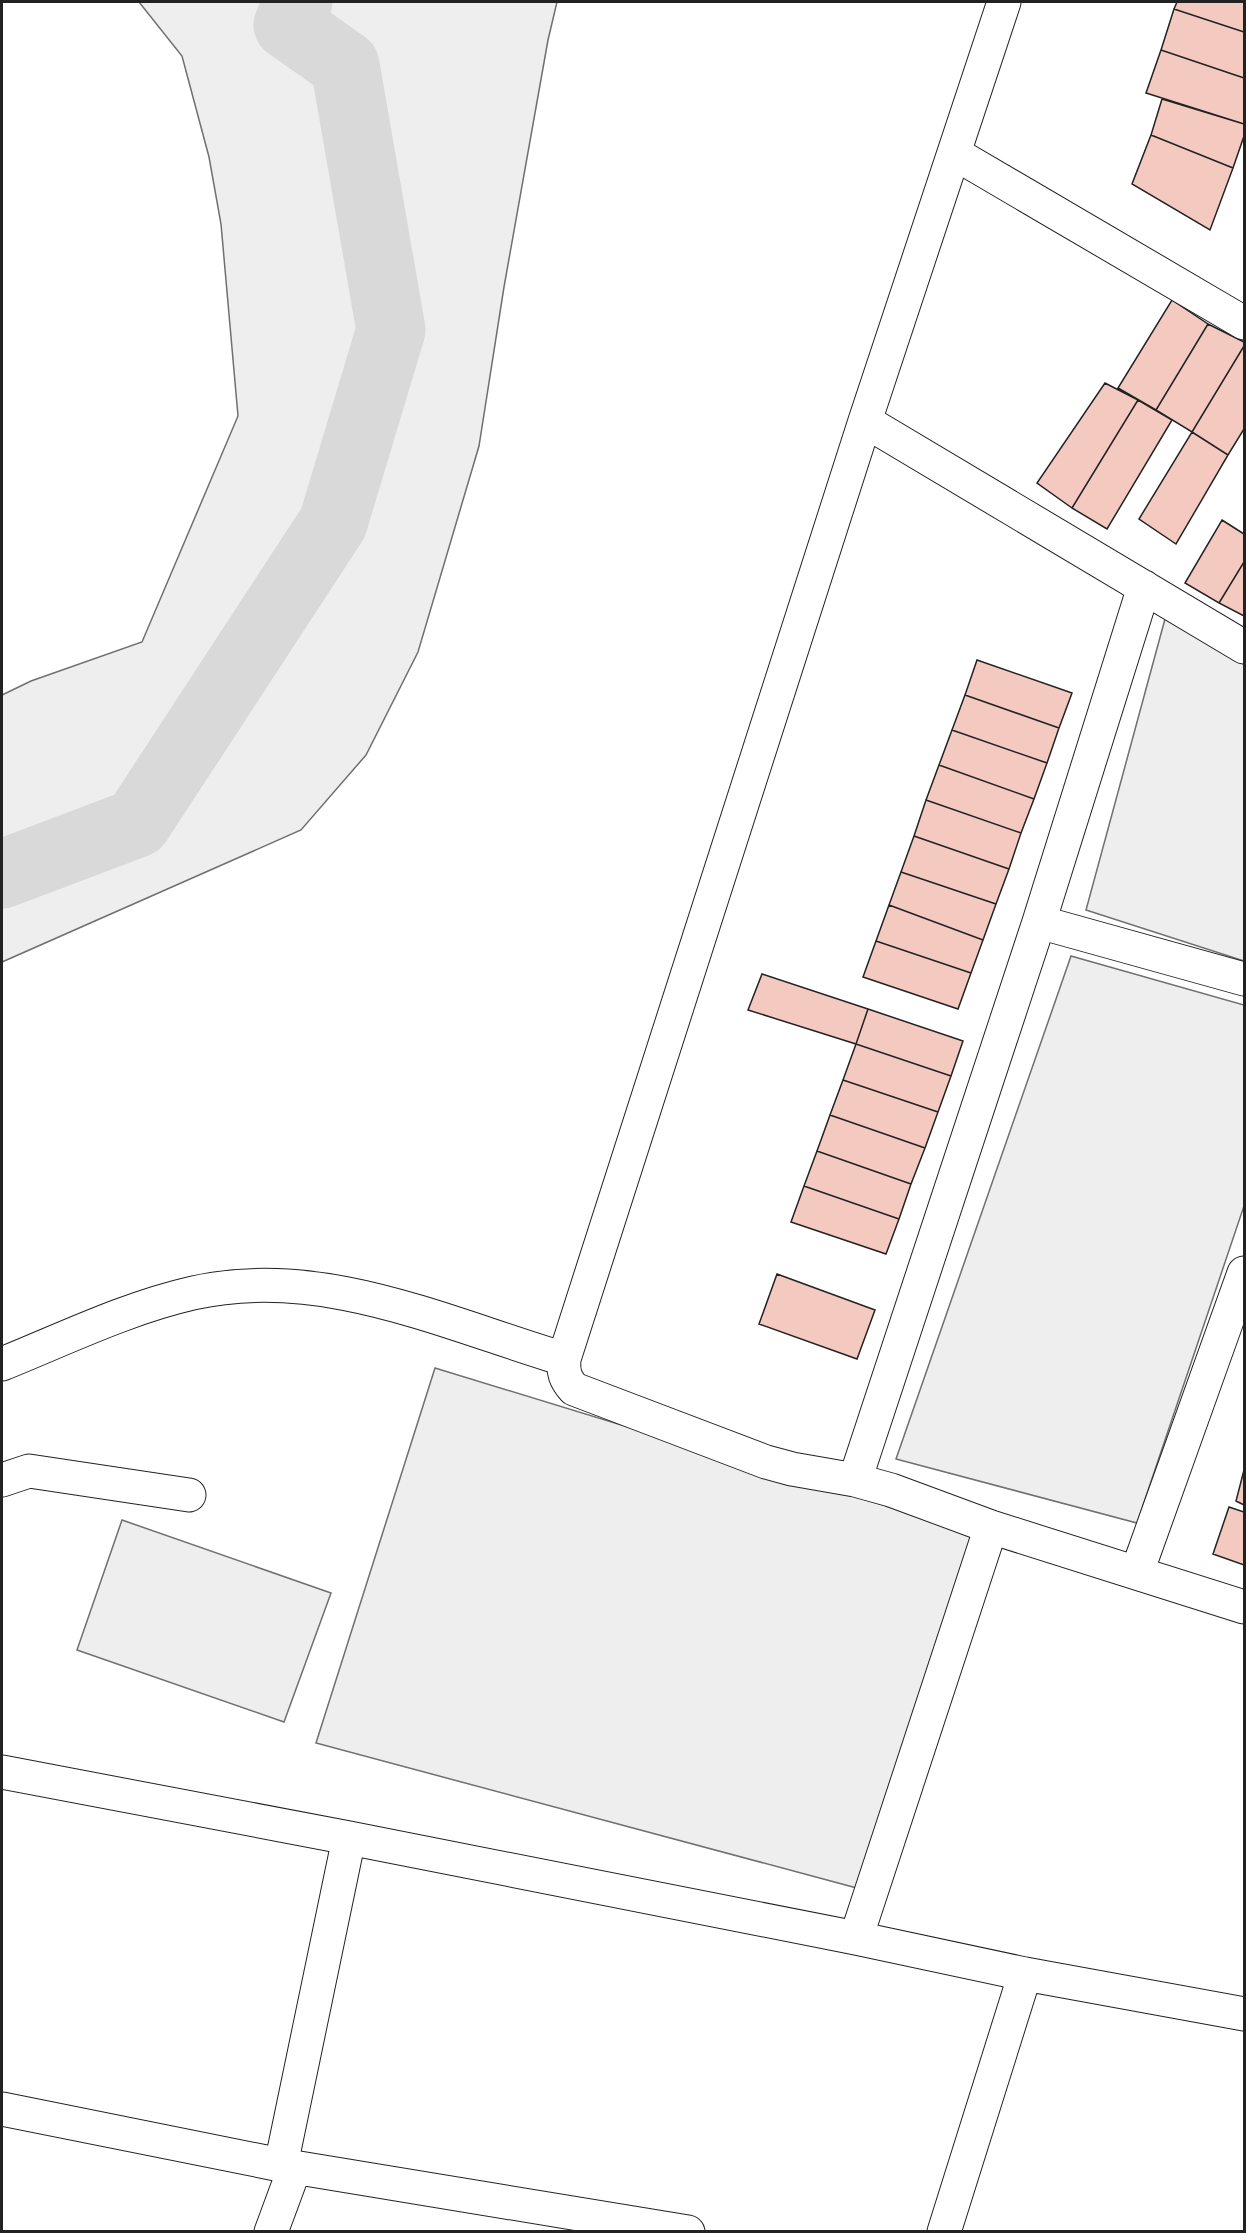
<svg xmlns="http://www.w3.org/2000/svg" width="1246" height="2233" font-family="Inter,sans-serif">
  <rect width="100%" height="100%" fill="#fff"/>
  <path fill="#eee" stroke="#6f6f6f" stroke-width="1.5" d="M 139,2 L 557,2 L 548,40 L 504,287 L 479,446 L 418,652 L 366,755 L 301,830 L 2,962 L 2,695 L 31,681 L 142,642 L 238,416 L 221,224 L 209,157 L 182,56 Z
    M 1165,619 L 1244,664 L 1244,961 L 1086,910 Z
    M 1071,956 L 1244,1005 L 1244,1206 L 1137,1523 L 896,1459 Z
    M 435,1368 L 984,1536 L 868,1891 L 316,1743 Z
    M 122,1520 L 331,1593 L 284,1722 L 77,1650 Z"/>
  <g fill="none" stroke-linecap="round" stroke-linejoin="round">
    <path stroke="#d9d9d9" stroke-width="69" d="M 2,874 L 137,823 L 333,523 L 391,330 L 345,65 L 288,25 L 298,2"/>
  </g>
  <path fill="#f3c9c0" stroke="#222" stroke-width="1.5" d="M 1177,2 L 1244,2 L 1244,32 L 1174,9 Z
    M 1174,9 L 1244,32 L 1244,78 L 1161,50 Z
    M 1161,50 L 1244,78 L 1244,124 L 1146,93 Z
    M 1162,99 L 1244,124 L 1244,136 L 1233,168 L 1151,135 Z
    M 1151,135 L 1233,168 L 1210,230 L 1132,184 Z
    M 1172,300 L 1208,324 L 1156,410 L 1118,388 Z
    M 1208,324 L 1244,342 L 1244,346 L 1192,432 L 1156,410 Z
    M 1244,346 L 1244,429 L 1228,455 L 1192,432 Z
    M 1105,383 L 1138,400 L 1072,508 L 1037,483 Z
    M 1138,400 L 1172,420 L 1107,529 L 1072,508 Z
    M 1192,432 L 1228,455 L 1176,544 L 1139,519 Z
    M 1222,520 L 1244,534 L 1244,562 L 1219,603 L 1185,583 Z
    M 1244,562 L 1244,616 L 1219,603 Z
    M 977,660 L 1072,693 L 1059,728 L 965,695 Z
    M 965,695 L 1059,728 L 1047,763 L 952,730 Z
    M 952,730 L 1047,763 L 1034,799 L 939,765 Z
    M 939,765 L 1034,799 L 1021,833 L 926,800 Z
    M 926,800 L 1021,833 L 1009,869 L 914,836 Z
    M 914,836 L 1009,869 L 996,904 L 901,872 Z
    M 901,872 L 996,904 L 983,940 L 889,905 Z
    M 889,905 L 983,940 L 971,973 L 876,941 Z
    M 876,941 L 971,973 L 958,1009 L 863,977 Z
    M 762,974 L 868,1009 L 856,1044 L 748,1010 Z
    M 868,1009 L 963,1041 L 951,1076 L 856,1044 Z
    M 856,1044 L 951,1076 L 938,1112 L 843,1080 Z
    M 843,1080 L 938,1112 L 925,1148 L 830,1115 Z
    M 830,1115 L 925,1148 L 911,1184 L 817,1151 Z
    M 817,1151 L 911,1184 L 899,1219 L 804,1186 Z
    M 804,1186 L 899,1219 L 886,1254 L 791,1222 Z
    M 777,1274 L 875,1310 L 857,1359 L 759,1324 Z
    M 1244,1470 L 1244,1505 L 1236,1501 Z
    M 1229,1507 L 1244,1512 L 1244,1565 L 1213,1554 Z"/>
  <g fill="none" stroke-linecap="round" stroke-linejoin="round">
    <g stroke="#222" stroke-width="35">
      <path id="minor" d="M 1004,2 L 865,421 L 564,1359 C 563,1372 565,1379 574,1389 L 766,1462 L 792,1469 L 855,1480 L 891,1490 L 991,1527 L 1244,1607
        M 954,153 L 1244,323
        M 865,421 L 1244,647
        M 1039,922 L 1244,979
        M 2,1364 C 64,1339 127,1308 193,1293 C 321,1264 444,1323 564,1359
        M 2,1480 L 29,1471 L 189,1495
        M 855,1480 L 1039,922 L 1144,587
        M 1137,1572 L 1244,1273
        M 2,1772 L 349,1838 L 856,1938 L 1025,1974 L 1244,2014
        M 856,1938 L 991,1527
        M 2,2109 L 281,2165 L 688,2232
        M 281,2165 L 349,1838
        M 271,2232 L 295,2167
        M 944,2232 L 1025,1974"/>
    </g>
    <use href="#minor" stroke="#fff" stroke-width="33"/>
  </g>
  <rect width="1246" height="2233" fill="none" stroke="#222222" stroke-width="6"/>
</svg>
